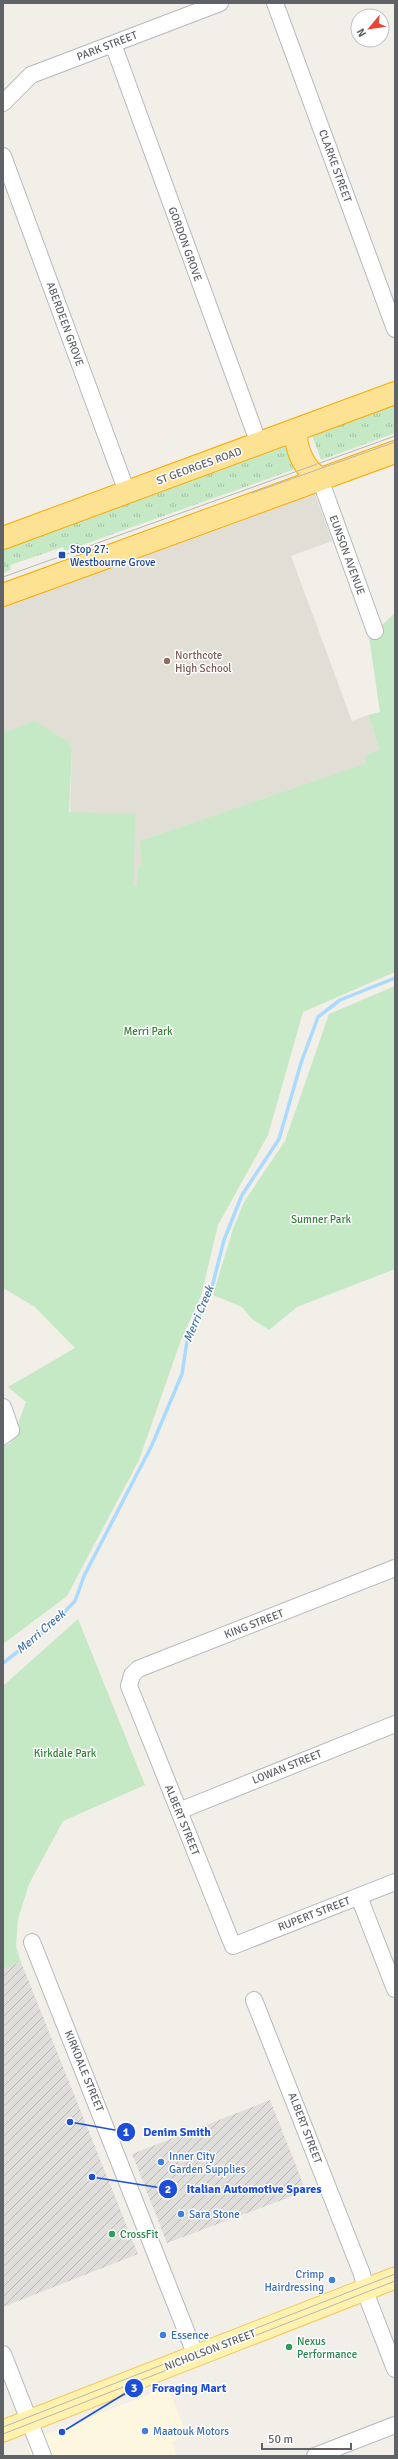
<svg xmlns="http://www.w3.org/2000/svg" width="398" height="2459" font-family="Signika,sans-serif">
  <defs>
    <pattern id="industrial-furrows" width="10" height="10" patternUnits="userSpaceOnUse"><rect width="10" height="10" fill="#e0deda"/><path d="M-1 1l2-2M0 10L10 0M9 11l2-2" fill="none" stroke="#b9b8b5"/></pattern>
    <pattern id="grass-tufts" width="24" height="20" patternUnits="userSpaceOnUse"><rect width="24" height="20" fill="#c5e8c5"/><path d="M3 7l-1-3M5 7V3M7 7l1-3M15 17l-1-3M17 17v-4M19 17l1-3" fill="none" stroke="#a3c0a4"/></pattern>
  </defs>
  <rect width="100%" height="100%" fill="#f1efe8"/>
  <path fill="#fef7e0" d="M 168,2387 L 187,2436 L 172,2442 L 177,2456 L 31,2456 L 26,2442 Z"/>
  <path fill="url(#industrial-furrows)" d="M 21,1962 L 138,2254 L 3,2307 L 3,1969 Z
    M 270,2100 L 306,2191 L 167,2243 L 132,2154 Z"/>
  <path fill="#e1ded6" d="M 315,494 L 332,541 L 291,556 L 352,721 L 368,715 L 380,750 L 368,763 L 139,841 L 142,865 L 138,867 L 138,886 L 68,885 L 72,748 L 70,743 L 6,732 L 3,725 L 3,606 Z"/>
  <path fill="url(#grass-tufts)" d="M 395,401 L 395,433 L 321,460 L 311,433 Z
    M 291,439 L 301,467 L 65,551 L 63,547 L 10,565 L 11,570 L 3,573 L 3,544 Z"/>
  <path fill="#c5e8c5" d="M 395,613 L 395,972 L 303,1012 L 268,1135 L 218,1225 L 201,1296 L 181,1340 L 139,1460 L 67,1596 L 3,1644 L 3,1446 L 11,1443 L 26,1402 L 8,1387 L 75,1348 L 35,1307 L 3,1288 L 3,725 L 6,732 L 35,721 L 70,743 L 72,748 L 69,812 L 135,814 L 134,886 L 137,886 L 138,867 L 142,865 L 139,841 L 367,763 L 365,756 L 380,750 L 368,715 L 380,712 L 369,637 Z
    M 395,986 L 395,1269 L 297,1307 L 269,1330 L 252,1319 L 242,1307 L 213,1295 L 233,1229 L 244,1202 L 285,1141 L 329,1014 Z
    M 78,1619 L 145,1785 L 63,1821 L 29,1884 L 18,1919 L 16,1947 L 21,1962 L 3,1969 L 3,1686 Z"/>
  <g fill="none" stroke-linecap="round" stroke-linejoin="round">
    <path stroke="#aadaff" stroke-width="3.5" d="M 3,1663 L 52,1625 L 75,1601 L 84,1576 L 152,1445 L 182,1374 L 187,1341 L 211,1291 L 224,1240 L 242,1195 L 279,1139 L 301,1063 L 318,1017 L 340,1000 L 395,978"/>
    <g stroke="#b5b8bc" stroke-width="18">
      <path id="minor" d="M 275,3 L 395,329
        M 113,44 L 259,444
        M 3,103 L 31,75 L 220,3
        M 3,156 L 127,492
        M 320,479 L 375,631
        M 3,1407 L 11,1430 L 3,1436
        M 395,1568 L 138,1669 L 132,1675 L 129,1686 L 233,1946 L 395,1882
        M 179,1811 L 395,1724
        M 359,1897 L 395,1989
        M 32,1942 L 196,2356
        M 254,2000 L 362,2274 L 369,2302 L 395,2369
        M 3,2354 L 43,2456
        M 315,2456 L 395,2425"/>
    </g>
    <g stroke="#f2c960" stroke-width="23">
      <path id="major" d="M 3,2431 L 395,2278"/>
    </g>
    <g stroke="#f9ab00" stroke-width="24">
      <path id="highway" d="M 296,430 C 295,449 304,469 320,479
        M 3,538 L 395,393
        M 3,595 L 395,452"/>
    </g>
    <use href="#minor" stroke="#fff" stroke-width="16"/>
    <use href="#major" stroke="#fff2af" stroke-width="21"/>
    <use href="#highway" stroke="#fde293" stroke-width="22"/>
    <path stroke="#b6b7b8" stroke-width="1" d="M 252,493 L 395,442
      M 3,577 L 395,436
      M 3,2427 L 395,2274
      M 3,2434 L 395,2281"/>
  </g>
  <rect fill="#1a4fb4" stroke="#fff" stroke-width="1.5" x="58" y="551" width="8" height="8" rx="2"/>
  <circle fill="#8d6e63" stroke="#fff" stroke-width="1.5" cx="167" cy="661" r="4"/>
  <g fill="#3f7fe0" stroke="#fff" stroke-width="1.5">
    <circle cx="161" cy="2162" r="4"/>
    <circle cx="181" cy="2214" r="4"/>
    <circle cx="332" cy="2280" r="4"/>
    <circle cx="163" cy="2335" r="4"/>
    <circle cx="145" cy="2431" r="4"/>
  </g>
  <g fill="#2e9e5b" stroke="#fff" stroke-width="1.5">
    <circle cx="112" cy="2234" r="4"/>
    <circle cx="289" cy="2347" r="4"/>
  </g>
  <g text-anchor="middle" dominant-baseline="central" stroke-width="3" stroke-linejoin="round" paint-order="stroke">
    <g font-size="11" fill="#5f6368" stroke="#fff">
      <text transform="translate(107 46) rotate(-21)">PARK STREET</text>
      <text transform="translate(335 166) rotate(70)">CLARKE STREET</text>
      <text transform="translate(185 244) rotate(70)">GORDON GROVE</text>
      <text transform="translate(65 324) rotate(70)">ABERDEEN GROVE</text>
      <text transform="translate(199 466) rotate(-20)">ST GEORGES ROAD</text>
      <text transform="translate(347 555) rotate(70)">EUNSON AVENUE</text>
      <text transform="translate(254 1624) rotate(-21)">KING STREET</text>
      <text transform="translate(287 1767) rotate(-22)">LOWAN STREET</text>
      <text transform="translate(182 1820) rotate(68)">ALBERT STREET</text>
      <text transform="translate(314 1914) rotate(-21)">RUPERT STREET</text>
      <text transform="translate(84 2071) rotate(68)">KIRKDALE STREET</text>
      <text transform="translate(305 2128) rotate(69)">ALBERT STREET</text>
      <text transform="translate(210 2350) rotate(-21)">NICHOLSON STREET</text>
    </g>
    <g font-size="11" fill="#164399" stroke="#fff" text-anchor="start">
      <text x="70" y="549">Stop 27:<tspan x="70" dy="13">Westbourne Grove</tspan></text>
    </g>
    <g font-size="11" fill="#785e54" stroke="#fff" text-anchor="start">
      <text x="175" y="655">Northcote<tspan x="175" dy="13">High School</tspan></text>
    </g>
    <g font-size="11" fill="#348238" stroke="#fff">
      <text x="148" y="1031">Merri Park</text>
      <text x="321" y="1219">Sumner Park</text>
      <text x="65" y="1753">Kirkdale Park</text>
    </g>
    <g font-size="11" fill="#366cbe" stroke="#fff" text-anchor="start">
      <text x="169" y="2156">Inner City<tspan x="169" dy="13">Garden Supplies</tspan></text>
      <text x="189" y="2214">Sara Stone</text>
      <text x="324" y="2274" text-anchor="end">Crimp<tspan x="324" dy="13">Hairdressing</tspan></text>
      <text x="171" y="2335">Essence</text>
      <text x="153" y="2431">Maatouk Motors</text>
    </g>
    <g font-size="11" fill="#27864d" stroke="#fff" text-anchor="start">
      <text x="120" y="2234">CrossFit</text>
      <text x="297" y="2341">Nexus<tspan x="297" dy="13">Performance</tspan></text>
    </g>
    <g font-size="12" font-style="italic" fill="#4174aa" stroke="#fff">
      <text transform="translate(199 1314) rotate(-67)">Merri Creek</text>
      <text transform="translate(41 1632) rotate(-41)">Merri Creek</text>
    </g>
  </g>
  <path fill="none" stroke="#1d4ed8" stroke-width="1.5" d="M70 2122L126 2132M92 2177L168 2189M62 2432L134 2388"/>
  <g fill="#1d4ed8" stroke="#fff" stroke-width="1.5">
    <circle cx="70" cy="2122" r="4"/>
    <circle cx="92" cy="2177" r="4"/>
    <circle cx="62" cy="2432" r="4"/>
    <circle cx="126" cy="2132" r="10"/>
    <circle cx="168" cy="2189" r="10"/>
    <circle cx="134" cy="2388" r="10"/>
  </g>
  <g font-size="12" text-anchor="middle" font-weight="bold" fill="#fff">
    <text x="126" y="2136">1</text>
    <text x="168" y="2193">2</text>
    <text x="134" y="2392">3</text>
  </g>
  <g font-size="12" text-anchor="middle" font-weight="bold" fill="#1d4ed8" stroke="#fff" stroke-width="3" stroke-linejoin="round" paint-order="stroke">
    <text x="177" y="2136">Denim Smith</text>
    <text x="254" y="2193">Italian Automotive Spares</text>
    <text x="189" y="2392">Foraging Mart</text>
  </g>
  <rect width="398" height="2459" fill="none" stroke="#5f6368" stroke-width="8"/>
  <g transform="translate(370 28) rotate(241)"><circle r="19" fill="#ffffff" stroke="#bfc1c3"/>
  <path d="M0-3L7 15L0 10L-7 15Z" fill="#ea4335"/>
  <text y="-6" font-size="11" font-weight="bold" text-anchor="middle" fill="#5f6368">N</text>
  </g>
  <path d="M262 2443v6h89v-6" fill="none" stroke="#5f6368" stroke-width="2"/>
  <text x="268" y="2443" font-size="12" fill="#5f6368" stroke="#ffffff" stroke-width="3" paint-order="stroke">50 m</text>
</svg>
